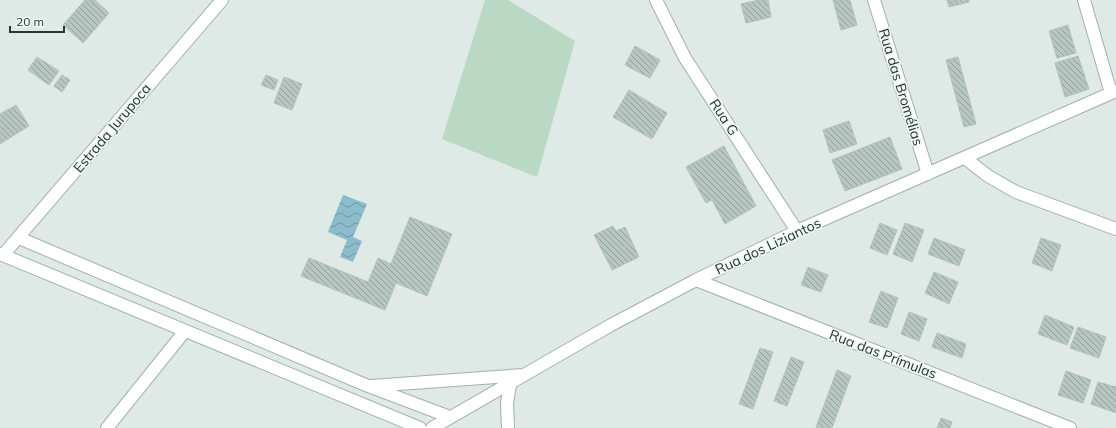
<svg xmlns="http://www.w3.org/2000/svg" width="1116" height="428" font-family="Mulish,sans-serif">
  <defs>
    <pattern id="water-waves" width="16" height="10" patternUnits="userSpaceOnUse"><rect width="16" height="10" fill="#8abccb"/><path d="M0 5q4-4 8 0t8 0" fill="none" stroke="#709aa5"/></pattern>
    <pattern id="building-back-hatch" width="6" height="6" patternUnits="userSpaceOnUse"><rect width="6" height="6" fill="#b7c6c1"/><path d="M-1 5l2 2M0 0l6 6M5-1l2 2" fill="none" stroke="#94a29d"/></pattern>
  </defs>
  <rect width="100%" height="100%" fill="#dfe9e5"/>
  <path fill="#b9d9c4" d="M 485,0 L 508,0 L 575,41 L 537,177 L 442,139 Z"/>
  <path fill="url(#water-waves)" d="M 343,195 L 367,204 L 353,237 L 362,241 L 353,262 L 340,257 L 347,240 L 328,232 Z"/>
  <path fill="url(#building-back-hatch)" stroke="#b2c2bc" d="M 85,0 L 95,0 L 109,13 L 83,43 L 63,25 Z
    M 759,0 L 768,0 L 771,17 L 746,23 L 741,4 Z
    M 833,0 L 850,0 L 857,25 L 841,30 Z
    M 947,0 L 969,0 L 969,2 L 949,7 Z
    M 1068,25 L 1076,53 L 1057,58 L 1049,31 Z
    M 635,46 L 660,60 L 650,78 L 625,65 Z
    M 1078,56 L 1089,89 L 1065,97 L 1055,63 Z
    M 37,57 L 59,71 L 49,85 L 28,70 Z
    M 958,57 L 976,124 L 964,127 L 946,60 Z
    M 62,75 L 70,80 L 62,92 L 54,86 Z
    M 266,75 L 278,80 L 274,90 L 261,85 Z
    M 284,77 L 302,84 L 292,110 L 274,103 Z
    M 629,90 L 667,113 L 652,139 L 613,117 Z
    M 16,105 L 29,126 L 0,144 L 0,114 Z
    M 849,121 L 857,144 L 830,153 L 823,130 Z
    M 890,137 L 902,169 L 845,191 L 832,160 Z
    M 724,146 L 756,206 L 725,224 L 712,200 L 706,203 L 686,167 Z
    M 410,217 L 452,234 L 427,296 L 396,283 L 385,310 L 301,276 L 309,258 L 368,282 L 378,258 L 391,264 Z
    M 880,223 L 897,230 L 887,255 L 870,248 Z
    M 905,223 L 924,230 L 912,262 L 893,254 Z
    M 613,226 L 616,231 L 625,227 L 639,257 L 612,270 L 594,235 Z
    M 934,238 L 965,250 L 959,266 L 928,254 Z
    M 1041,238 L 1061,245 L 1052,271 L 1032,263 Z
    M 808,267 L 828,275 L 821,292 L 801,285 Z
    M 934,272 L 958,282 L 949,304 L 925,293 Z
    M 881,291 L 898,298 L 887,328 L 869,322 Z
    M 909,312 L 927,319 L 919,341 L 901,334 Z
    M 1045,315 L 1074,327 L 1067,345 L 1038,334 Z
    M 1078,327 L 1106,337 L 1099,358 L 1070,348 Z
    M 937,333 L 966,344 L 962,358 L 932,347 Z
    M 760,348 L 773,352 L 753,409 L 739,404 Z
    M 791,357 L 804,362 L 787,406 L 774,401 Z
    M 837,370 L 851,376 L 832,428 L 820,428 L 816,427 Z
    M 1066,371 L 1091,380 L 1083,403 L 1058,395 Z
    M 1098,382 L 1116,387 L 1116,413 L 1091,404 Z
    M 941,418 L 952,422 L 950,428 L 937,428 Z"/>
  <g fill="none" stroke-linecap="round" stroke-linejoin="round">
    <g stroke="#a2b0ac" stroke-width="14">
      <path id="street" d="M 656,0 L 685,58 L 797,231
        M 874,0 L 928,174
        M 1084,0 L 1111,93
        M 965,158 L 988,176 L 1016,192 L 1116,229
        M 19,238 L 368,386 L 450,417
        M 3,255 L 222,0
        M 696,280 L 1070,428
        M 371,386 L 523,375
        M 107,428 L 185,331
        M 432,428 L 611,325 L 696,280 L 797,231 L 1116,91
        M 508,428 L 507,403 L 510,385"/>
    </g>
    <g stroke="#9fb4ae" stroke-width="14">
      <path id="secondary" d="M 0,254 L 420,428"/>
    </g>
    <use href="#street" stroke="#fff" stroke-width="12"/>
    <use href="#secondary" stroke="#fff" stroke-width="12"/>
  </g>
  <g text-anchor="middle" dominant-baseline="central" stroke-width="3.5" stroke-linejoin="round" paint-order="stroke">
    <g font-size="14" fill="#213833" stroke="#eff6f3">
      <text transform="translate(901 87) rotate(73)">Rua das Bromélias</text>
      <text transform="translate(724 117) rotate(57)">Rua G</text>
      <text transform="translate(112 128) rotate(-50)">Estrada Jurupoca</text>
      <text transform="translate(768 246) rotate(-25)">Rua dos Liziantos</text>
      <text transform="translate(883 354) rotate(21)">Rua das Prímulas</text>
    </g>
  </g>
  <path d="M10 26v6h54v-6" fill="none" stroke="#213833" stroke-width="2"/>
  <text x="16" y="26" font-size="12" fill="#213833" stroke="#eff6f3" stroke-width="3" paint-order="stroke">20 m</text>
</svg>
